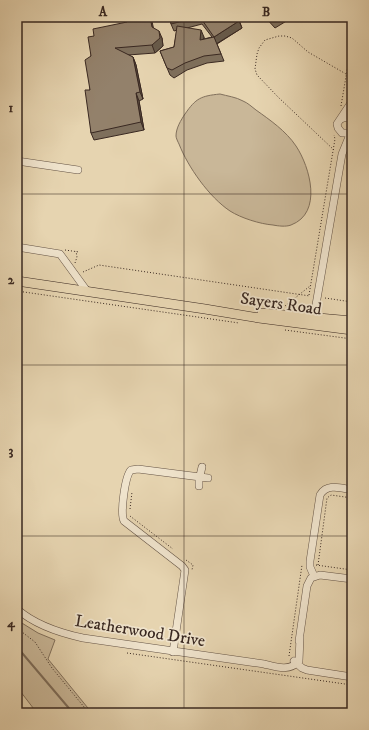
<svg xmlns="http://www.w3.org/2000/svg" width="369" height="730" font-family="'IM FELL DW Pica',serif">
  <rect width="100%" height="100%" fill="#e6d4b0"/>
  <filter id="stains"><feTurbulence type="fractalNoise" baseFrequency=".005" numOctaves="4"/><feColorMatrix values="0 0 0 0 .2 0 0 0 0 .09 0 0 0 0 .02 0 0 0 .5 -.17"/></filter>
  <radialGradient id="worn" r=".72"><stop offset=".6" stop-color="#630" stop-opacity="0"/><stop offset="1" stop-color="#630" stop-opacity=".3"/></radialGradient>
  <path fill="#c9b798" stroke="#81705c" d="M 220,94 C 227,96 236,97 243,101 C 248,103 252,107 256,110 C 270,120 286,131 296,146 C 310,167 323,213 291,225 C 286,227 278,226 273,225 C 260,224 241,218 230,211 C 209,197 188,167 179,144 C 178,142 176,138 176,136 C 176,128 181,120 185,114 C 196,98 201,96 220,94 Z
    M 17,620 L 38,633 L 55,640 L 48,659 L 92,713 L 37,713 L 17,687 Z"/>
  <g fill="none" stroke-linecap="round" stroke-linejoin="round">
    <path stroke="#7d6c59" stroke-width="2" d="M 17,647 L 73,713"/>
    <g stroke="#645345" stroke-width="8">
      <path id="minor" d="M 351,103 L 337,124 L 338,128 L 342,133 L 348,133 L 352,131
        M 341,119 L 346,117 L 352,120
        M 17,161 L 78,170
        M 17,247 L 60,254 L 87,291
        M 313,322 L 342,154 L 351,132
        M 199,486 L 199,480 L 202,467
        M 314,576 L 310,567 L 310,561 L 320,495 C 327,483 341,488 352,490
        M 17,609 C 35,625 60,633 83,638 L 264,664 C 276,667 289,672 299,661 L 300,637
        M 299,641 L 307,586 L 311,578 L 320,575 L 352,579
        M 173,652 L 185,570 L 182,566 L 124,521 C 120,513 125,476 131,470 L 138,469 L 208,478
        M 294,661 L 302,668 L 307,670 L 352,677"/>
    </g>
    <g stroke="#392821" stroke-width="10">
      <path id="major" d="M 17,281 L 205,309 L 259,318 L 352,330
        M 262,313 L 352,321"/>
    </g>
    <path stroke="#392821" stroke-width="1" stroke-dasharray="1 2" stroke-linecap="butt" d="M 341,106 L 352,41
      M 334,150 L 278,97 L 257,75 L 255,69 L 257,54 L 259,48 L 265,40 L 279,36 L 285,36 L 292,38 L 308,52 L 346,74
      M 65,250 L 79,252
      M 75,263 L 77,257 L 76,251
      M 83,272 L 99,265 L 310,296
      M 17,291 L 239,323
      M 309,295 L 335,139 L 334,135
      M 325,298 L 352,302
      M 285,306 L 310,286
      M 285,330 L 352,339
      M 130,509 L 132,492
      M 130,516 L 173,549
      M 186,560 L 193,565 L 192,570
      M 316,565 L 352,570
      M 318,565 L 327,498 L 331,495 L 352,498
      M 17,626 L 22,632 L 35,642 L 52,668 L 89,713
      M 182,638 L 188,645
      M 127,653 L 352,685
      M 289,656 L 302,565 L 303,565"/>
    <use href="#minor" stroke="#efe3cc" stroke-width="7"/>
    <use href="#major" stroke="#e6d4b0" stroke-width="9"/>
  </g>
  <path fill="#7e6f5c" stroke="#392821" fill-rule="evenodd" d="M 170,17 L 238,17 L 242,28 L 217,44 L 224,61 L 207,63 L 187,70 L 174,78 L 170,75 L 160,51 L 174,47 L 177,30 L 174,31 L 171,24 ZM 202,24 L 212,37 L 204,39 L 204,37 L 187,28 Z
    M 265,17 L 293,17 L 275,28 Z
    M 154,28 L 162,38 L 163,46 L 155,53 L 128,55 L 133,57 L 136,65 L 143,99 L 139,101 L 144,130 L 94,140 L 91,133 L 90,90 L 91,56 L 94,36 Z"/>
  <path fill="#675a4b" stroke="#392821" d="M 150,17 L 151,17 L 155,35 L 152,27 Z
    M 239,21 L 242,28 L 216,44 L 214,37 Z
    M 201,30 L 204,37 L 202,48 L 200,40 Z
    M 159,31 L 162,38 L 163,46 L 155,53 L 152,45 Z
    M 133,57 L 136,65 L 143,99 L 140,92 Z
    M 136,93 L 139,101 L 144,130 L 141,122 Z"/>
  <path fill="#93816b" stroke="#392821" d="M 127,17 L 150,17 L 152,27 L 159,31 L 160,38 L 152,45 L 115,48 L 133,57 L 140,92 L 136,93 L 141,122 L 91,133 L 85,90 L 90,90 L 85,60 L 91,56 L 88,37 L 94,36 L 93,29 L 127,22 Z
    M 170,17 L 199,17 L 171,24 Z
    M 200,17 L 238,17 L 239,21 L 214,37 Z
    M 269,17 L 278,17 L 272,21 Z
    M 177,26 L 201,30 L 200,40 L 214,37 L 221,54 L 204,56 L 185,63 L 172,70 L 167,68 L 160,51 L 174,47 Z"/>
  <path fill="none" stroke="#392821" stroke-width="1" stroke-opacity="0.55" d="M 184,17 L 184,713M 17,194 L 352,194M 17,365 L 352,365M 17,536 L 352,536"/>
  <g text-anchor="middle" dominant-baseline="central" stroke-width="3.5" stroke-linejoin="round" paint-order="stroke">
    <g font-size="17" fill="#392821" stroke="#efe3cc">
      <text transform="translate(281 304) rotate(8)">Sayers Road</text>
      <text transform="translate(140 631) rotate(9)">Leatherwood Drive</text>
    </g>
  </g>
  <rect width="369" height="730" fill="none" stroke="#e6d4b0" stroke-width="44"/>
  <rect x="22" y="22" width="325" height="686" fill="none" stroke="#392821" stroke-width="1.5"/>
  <g font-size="13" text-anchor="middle" font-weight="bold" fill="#392821">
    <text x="103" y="16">A</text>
    <text x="266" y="16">B</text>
    <text x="11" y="112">1</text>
    <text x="11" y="284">2</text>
    <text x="11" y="455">3</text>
    <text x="11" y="627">4</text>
  </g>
  <rect width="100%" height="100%" filter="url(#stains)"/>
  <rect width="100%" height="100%" fill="url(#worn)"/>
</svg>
